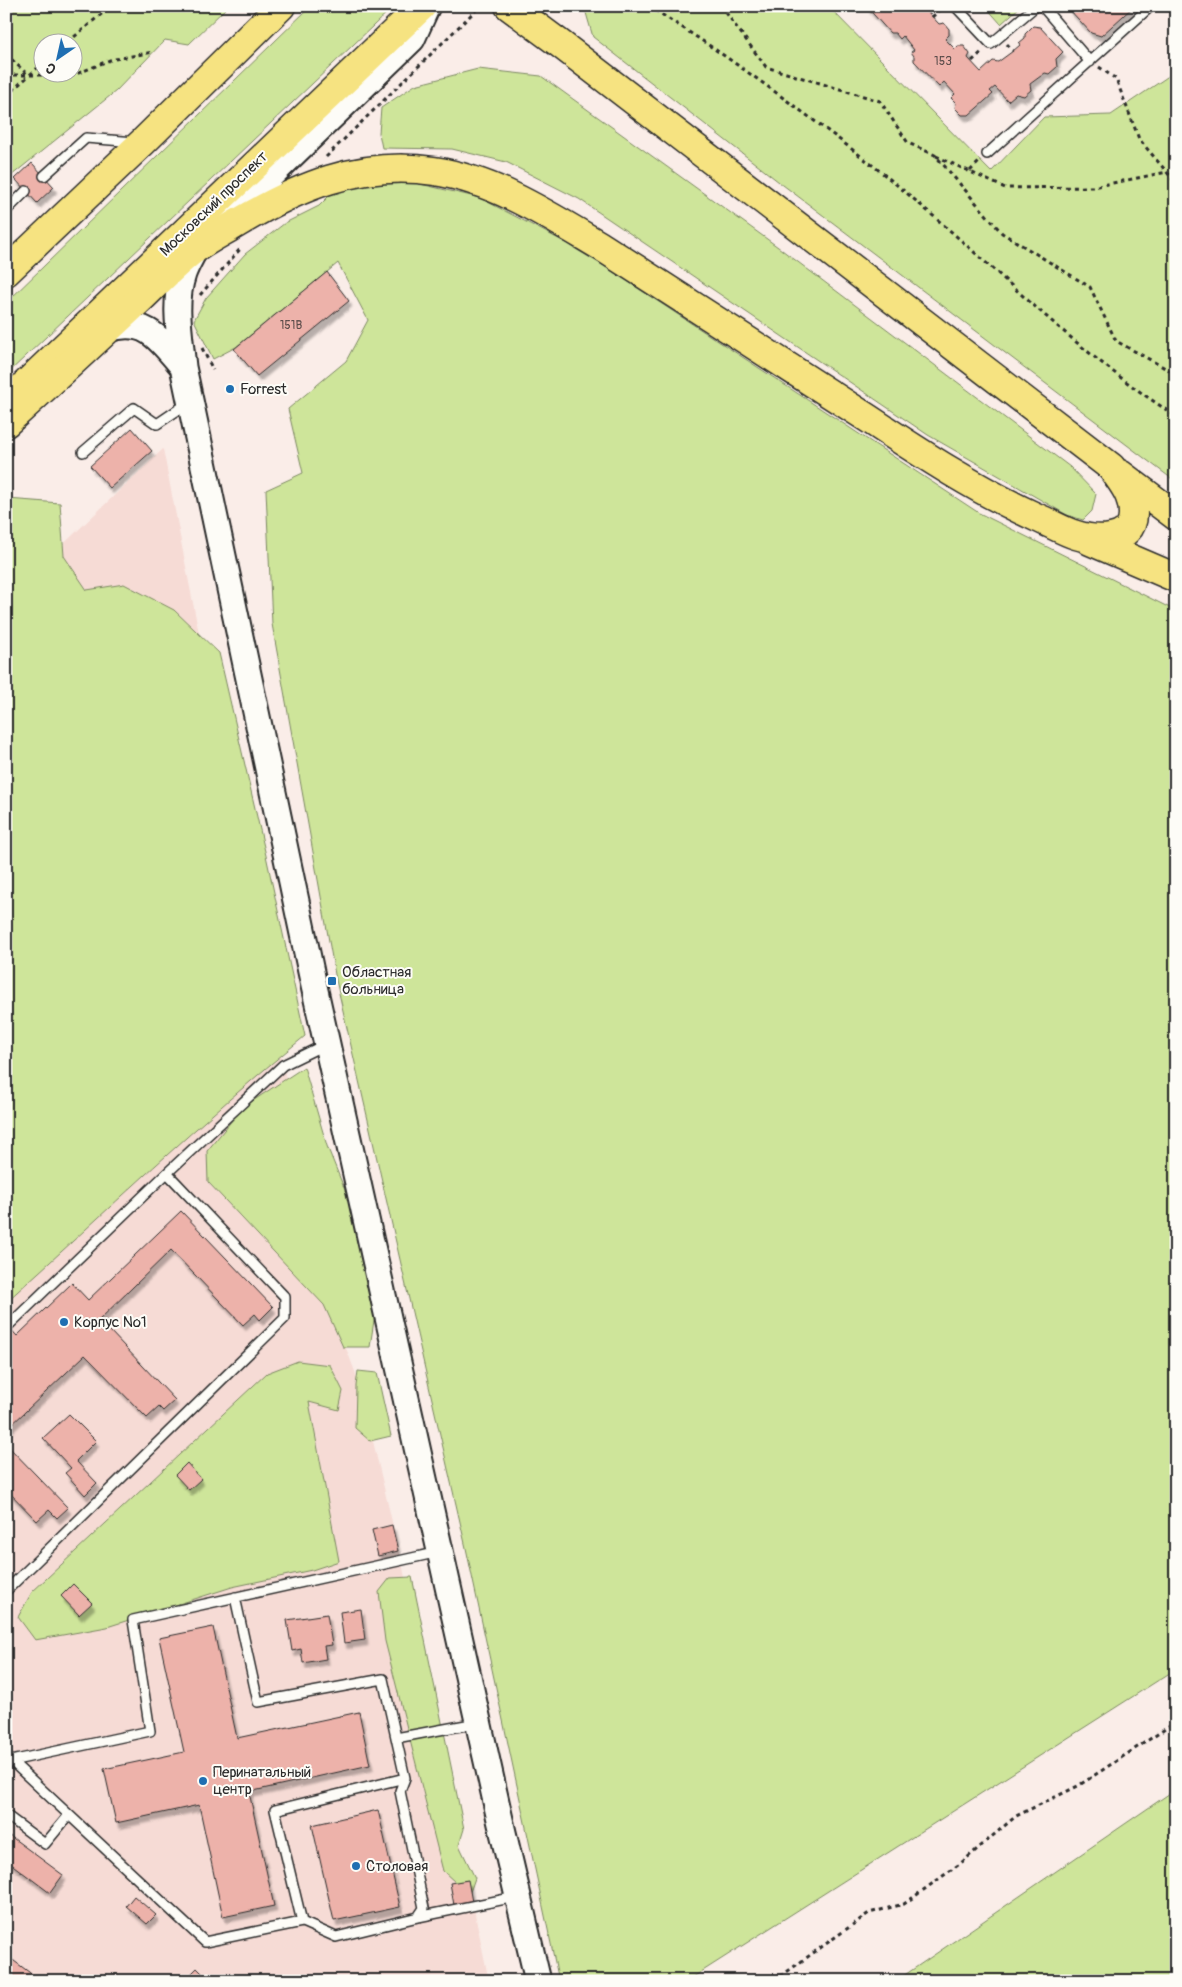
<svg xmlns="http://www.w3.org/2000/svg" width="1182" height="1987" font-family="Pangolin,sans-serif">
  <defs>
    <filter id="shadow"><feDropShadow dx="3" dy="5.5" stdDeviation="1" flood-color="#0004"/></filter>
  </defs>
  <rect width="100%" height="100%" fill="#faede8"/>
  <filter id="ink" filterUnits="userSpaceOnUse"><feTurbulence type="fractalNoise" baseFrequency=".02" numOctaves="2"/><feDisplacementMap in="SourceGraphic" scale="10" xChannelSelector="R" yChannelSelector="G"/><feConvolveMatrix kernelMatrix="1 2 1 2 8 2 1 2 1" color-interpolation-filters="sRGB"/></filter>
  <g filter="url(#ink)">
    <path fill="#f6dbd5" d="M 163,449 L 283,1065 L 341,1335 L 359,1382 L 403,1568 L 489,1981 L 6,1981 L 6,599 Z"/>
    <path fill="#cee59a" stroke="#7c8862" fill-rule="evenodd" d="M 6,6 L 228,6 L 189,44 L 165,40 L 116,91 L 6,180 ZM 72,42 L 72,72 L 42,72 L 42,42 Z
      M 311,6 L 394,6 L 6,375 L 6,303 Z
      M 584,6 L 828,6 L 991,172 L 1044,117 L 1111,115 L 1176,71 L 1176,482 L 779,182 L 593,37 Z
      M 985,6 L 1021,6 L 1001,24 Z
      M 478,69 L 541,76 L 778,247 L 1070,467 L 1096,494 L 1092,511 L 1083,520 L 1067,515 L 928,435 L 579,199 L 506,162 L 452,149 L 382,148 L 379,133 L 381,108 L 415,85 Z
      M 416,183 L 480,198 L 580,250 L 979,513 L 1176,611 L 1176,1669 L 687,1981 L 559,1981 L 466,1548 L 336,980 L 272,624 L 266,490 L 303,473 L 288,409 L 346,361 L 368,320 L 338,263 L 236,347 L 213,359 L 194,320 L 206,298 L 245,254 L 285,223 L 319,206 L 335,190 L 373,184 Z
      M 7,499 L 60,503 L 64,556 L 87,590 L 124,584 L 174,610 L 219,653 L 267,860 L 305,1036 C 201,1120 105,1213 6,1302 Z
      M 304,1067 L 327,1146 L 353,1210 L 376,1307 L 370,1347 L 343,1347 L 324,1305 L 208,1182 L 207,1151 L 242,1108 Z
      M 298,1361 L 330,1365 L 343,1391 L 339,1410 L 309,1402 L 339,1561 L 312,1570 L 232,1587 L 107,1627 L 35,1640 L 18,1617 L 32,1592 L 267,1373 Z
      M 358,1371 L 377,1373 L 391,1436 L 370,1441 L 355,1428 L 356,1386 Z
      M 412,1577 L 464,1829 L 459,1845 L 475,1878 L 469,1895 L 443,1871 L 385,1641 L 379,1592 L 390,1578 Z
      M 1176,1789 L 1176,1981 L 896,1981 Z"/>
    <path fill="#edb2aa" stroke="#2b2b2b" filter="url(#shadow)" d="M 866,6 L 927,6 L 926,10 L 939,24 L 944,23 L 949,29 L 949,35 L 945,39 L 955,49 L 958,46 L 964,46 L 970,54 L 968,58 L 981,72 L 993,61 L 998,62 L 1013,51 L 1020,45 L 1019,43 L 1025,38 L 1025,34 L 1033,26 L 1040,27 L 1063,52 L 1056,59 L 1057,67 L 1049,74 L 1045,73 L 1030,84 L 1031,90 L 1024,96 L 1016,94 L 1008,101 L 995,87 L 990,91 L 993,94 L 969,115 L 962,115 L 955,108 L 956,103 L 951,98 L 955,94 L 944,82 L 939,87 L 914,61 L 914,56 L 911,52 L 914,50 L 903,36 L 900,39 L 895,33 L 890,33 Z
      M 1070,6 L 1134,6 L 1101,36 L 1091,33 L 1068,8 Z
      M 32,163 L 54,187 L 37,203 L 15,179 Z
      M 327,272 L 349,301 L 257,376 L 234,349 Z
      M 132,428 L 152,451 L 110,488 L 90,466 Z
      M 181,1211 L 273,1307 L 260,1320 L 255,1314 L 243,1325 L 171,1250 L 95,1324 L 105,1334 L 109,1330 L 175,1400 L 163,1411 L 159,1407 L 147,1418 L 85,1355 L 6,1430 L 6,1324 L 17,1336 L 72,1283 L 88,1300 Z
      M 69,1414 L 96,1441 L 76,1461 L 97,1483 L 85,1495 L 65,1473 L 71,1468 L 43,1438 Z
      M 6,1444 L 68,1508 L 57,1518 L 49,1510 L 37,1521 L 6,1489 Z
      M 187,1463 L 201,1479 L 189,1490 L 175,1475 Z
      M 392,1525 L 398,1551 L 378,1556 L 372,1530 Z
      M 73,1584 L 92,1603 L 79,1615 L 61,1596 Z
      M 361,1609 L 365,1640 L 344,1643 L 340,1612 Z
      M 327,1614 L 332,1645 L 324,1646 L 326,1659 L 303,1663 L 301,1649 L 292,1651 L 287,1620 Z
      M 213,1627 L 237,1738 L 359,1712 L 370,1765 L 249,1792 L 274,1906 L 223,1917 L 199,1805 L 116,1823 L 104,1769 L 184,1752 L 159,1638 Z
      M 378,1810 L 400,1907 L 334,1921 L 312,1825 Z
      M 6,1833 L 63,1875 L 50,1893 L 6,1860 Z
      M 468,1880 L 472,1902 L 454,1905 L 450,1883 Z
      M 134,1896 L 156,1915 L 147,1924 L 126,1906 Z
      M 6,1955 L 41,1981 L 6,1981 Z
      M 197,1968 L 210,1981 L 184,1981 Z"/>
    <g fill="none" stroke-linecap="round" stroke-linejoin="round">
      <g stroke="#2b2b2b" stroke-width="12">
        <path id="lane" d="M 955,6 L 991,44 L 1036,6
          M 1042,6 L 1090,62
          M 987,154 L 1151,6
          M 44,176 L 86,138 L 135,142
          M 6,211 L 26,191
          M 83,452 L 134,408 L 157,424 L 188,403
          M 8,1326 L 167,1173 L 283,1065 L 326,1044
          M 6,1591 L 285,1318 L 285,1297 L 167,1173
          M 235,1597 L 258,1702 L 383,1679 L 405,1778 L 400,1791 L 424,1908 L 418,1917 L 336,1937 L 302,1922
          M 396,1738 L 477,1723
          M 6,1756 L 205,1942 L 302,1922 L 275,1810 L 405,1778
          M 11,1761 L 150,1731 L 133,1620 L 439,1552
          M 6,1815 L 45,1844 L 69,1815
          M 418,1917 L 516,1897"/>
      </g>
      <g stroke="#2b2b2b" stroke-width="29">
        <path id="secondary" d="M 427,6 L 412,39 L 195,249 C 191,257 186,265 183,274 C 173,303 180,337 183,367 L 314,986 L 501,1824 L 538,1981
          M 108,329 C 147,317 160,340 183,367"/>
      </g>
      <g stroke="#2b2b2b" stroke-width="31">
        <path id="primary" d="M 6,403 L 422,6"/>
      </g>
      <g stroke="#2b2b2b" stroke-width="31">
        <path id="highway" d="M 6,272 L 143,142 L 281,6
          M 6,423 C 49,384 91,345 134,305 C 154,287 173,265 195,249 C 207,240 221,233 234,225 C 297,187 359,160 434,171 C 495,180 550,216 602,247 C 691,304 780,362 869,419 C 923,455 979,491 1038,518 C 1050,523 1063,531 1076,535 C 1096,541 1133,543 1133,514 C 1133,495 1122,482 1111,467 L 559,43 L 509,6
          M 1120,474 L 1176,516
          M 1090,541 L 1176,578"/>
      </g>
      <path stroke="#2b2b2b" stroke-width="3" stroke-dasharray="4 4" stroke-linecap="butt" d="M 648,6 C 689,31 728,58 767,86 C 823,127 879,168 931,214 C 1011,283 1086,359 1176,416
        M 721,6 L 766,67 L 880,101 L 908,143 L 935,155 L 1002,233 L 1090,287 L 1116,341 L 1176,374
        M 932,17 L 943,7
        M 68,42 L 111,6
        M 1007,44 L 1013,51
        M 6,54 L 28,75
        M 972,61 L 983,51
        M 1099,67 L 1116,79 L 1139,139 L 1176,183
        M 6,75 L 74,75 L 110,60 L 153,52
        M 6,96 L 42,64
        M 936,156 L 1005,188 L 1093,187 L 1167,172
        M 326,157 L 480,6
        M 970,171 L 980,161
        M 200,295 L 242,247
        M 202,348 L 213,370
        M 774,1981 L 869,1913 L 904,1904 L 961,1863 L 1016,1816 L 1078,1786 L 1176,1722"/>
      <use href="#lane" stroke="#fdfcf7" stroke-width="9"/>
      <use href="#secondary" stroke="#fdfcf7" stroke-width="25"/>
      <use href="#primary" stroke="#f6e381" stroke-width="28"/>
      <use href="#highway" stroke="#f6e381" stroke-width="28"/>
    </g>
  </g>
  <g fill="#1f6fb2" stroke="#fdfcf7" stroke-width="2">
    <circle cx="230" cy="389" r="5"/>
    <rect x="327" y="976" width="10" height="10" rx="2.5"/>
    <circle cx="64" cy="1322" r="5"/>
    <circle cx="203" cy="1781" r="5"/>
    <circle cx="356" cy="1866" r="5"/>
  </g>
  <g text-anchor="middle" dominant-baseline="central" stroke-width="4" stroke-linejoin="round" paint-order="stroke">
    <g font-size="12" fill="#5c4d4b">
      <text x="943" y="61">153</text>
      <text x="291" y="325">151В</text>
    </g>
    <g font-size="15" fill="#2b2b2b" stroke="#fdfcf7">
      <text transform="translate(214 204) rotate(-44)">Московский проспект</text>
    </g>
    <g font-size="15" fill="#2b2b2b" stroke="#fdfcf7" text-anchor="start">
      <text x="240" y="389">Forrest</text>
      <text x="342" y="972">Областная<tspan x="342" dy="17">больница</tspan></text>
      <text x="74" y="1322">Корпус №1</text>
      <text x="213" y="1772">Перинатальный<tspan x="213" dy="17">центр</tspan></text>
      <text x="366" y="1866">Столовая</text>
    </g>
  </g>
  <rect width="1182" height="1987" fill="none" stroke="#fdfcf7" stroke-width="25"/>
  <rect x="12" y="12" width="1157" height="1962" fill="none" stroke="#2b2b2b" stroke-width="2" filter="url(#ink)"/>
  <g transform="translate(58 58) rotate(214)"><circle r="24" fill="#fdfcf7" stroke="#a9a8a5"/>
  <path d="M0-4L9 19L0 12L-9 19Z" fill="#1f6fb2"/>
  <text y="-8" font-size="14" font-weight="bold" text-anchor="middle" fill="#2b2b2b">С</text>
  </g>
</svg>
